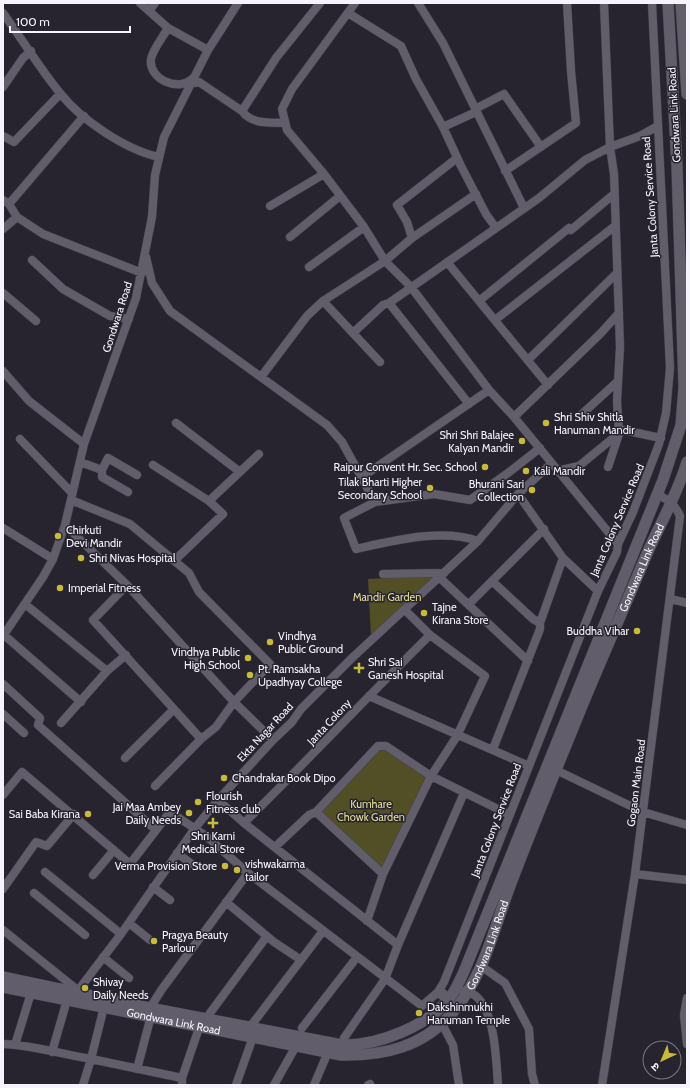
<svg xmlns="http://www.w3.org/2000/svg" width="690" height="1088" font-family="Cabin,'Noto Sans Devanagari',sans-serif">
  <rect width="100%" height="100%" fill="#27242f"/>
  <path fill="#524f27" d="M 438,575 L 371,637 L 368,579 Z
    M 378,746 L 431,776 L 383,874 L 316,812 Z"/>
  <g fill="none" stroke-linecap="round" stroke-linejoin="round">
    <g stroke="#424049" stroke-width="9">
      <path id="minor" d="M 140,3 L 168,28 L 208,50
        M 355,3 L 292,89 L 282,109 L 287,130 L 324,174 L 364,227 L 385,261 L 412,238 L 476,194
        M 418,3 L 443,43 L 524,208
        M 604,3 L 610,147 L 614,174 L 620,347 L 617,401 L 619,434 L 608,467
        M 149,11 L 155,3
        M 3,13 C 22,39 40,69 60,93 C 81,120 126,150 159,157
        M 348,13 L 401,46 L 416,79 L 443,127 L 461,166 L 486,214 L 496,228
        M 168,28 C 163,37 153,49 151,59 C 148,79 179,93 193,78 L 196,83 L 199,82 L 242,111 C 252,125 270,122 285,123
        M 3,87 L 23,58 L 31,51
        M 475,109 L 504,94 L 541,147
        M 242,111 L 276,58 L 320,3
        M 443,127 L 476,112
        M 3,136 L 14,142 L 60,94
        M 505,171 L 576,123 L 571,71 L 567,3
        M 3,200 L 9,204 L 17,217 L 43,234 L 142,273
        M 9,204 L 84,116
        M 270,206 L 324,174
        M 3,229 L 17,217
        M 290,237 L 340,196
        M 412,238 L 407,222 L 397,205 L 457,158
        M 146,257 L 152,283 L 170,311 L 327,425 L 342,442 L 375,502
        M 32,260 L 63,289 L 110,316 L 129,319
        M 447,262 L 548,385
        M 309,267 L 364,227
        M 3,293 L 36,321
        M 323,301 L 380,362
        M 479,301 L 569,228 L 571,230 L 614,194
        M 389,303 L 469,404
        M 495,320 L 615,226
        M 354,332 L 383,305 L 389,303 L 539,198 L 585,160 L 610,147 L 640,136 L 656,127
        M 528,360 L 617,273
        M 3,371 L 29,401 L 84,444
        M 261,377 L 307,316 L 323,301 L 385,261 L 411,287 L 489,390 L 514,417 L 618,544
        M 582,414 L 618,381
        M 514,417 L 600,334 L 619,313
        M 176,423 L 240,472
        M 618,429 L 661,438
        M 20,439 L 72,493
        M 80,462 L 102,470 L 108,458 L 137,475
        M 153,465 L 209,501 L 223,514 L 174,561
        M 102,470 L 102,477 L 128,492
        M 557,471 L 579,466 L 618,434
        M 362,477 L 489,390
        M 518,494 L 563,558 L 598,591
        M 71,500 L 130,524 L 189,573 L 199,592 L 270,664 L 234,702 L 216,727 L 201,739 L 93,620 L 127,585
        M 209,501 L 259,454
        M 65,525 L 127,585 L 234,702 L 273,740
        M 3,528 L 53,559
        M 478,541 C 442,528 392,541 356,549 L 344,518 L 375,502 L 434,494 L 470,500 L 508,473 L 540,448
        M 383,574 L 444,573
        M 439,577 L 528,661
        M 492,581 L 533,619 L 540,623
        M 671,599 L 687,603
        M 25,604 L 107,671
        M 469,604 L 544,529
        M 4,635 L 81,702
        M 3,636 L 43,577 L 53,559 L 65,525 L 84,444 L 136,298 L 152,217 L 155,175 L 164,137 L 208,50 L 238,3
        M 3,684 L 40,718 L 38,725 L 156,830
        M 369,696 L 529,766
        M 3,714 L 24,733
        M 61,723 L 107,671 L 126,655
        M 493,749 L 540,629 L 540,623 L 563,558
        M 125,758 L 174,709
        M 556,770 L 643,812 L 687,825
        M 155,786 L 201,739
        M 3,795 L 22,772 L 130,864 L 170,812 L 206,836 L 248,873 L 422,1006 L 438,992 L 443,993
        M 218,800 L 244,823 L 398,945
        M 316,812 L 383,874
        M 244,823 C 307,761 367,697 430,635
        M 275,847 L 309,815 L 316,812 L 378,746 L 386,746 L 431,776 L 510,815
        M 177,853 L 193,865
        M 45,872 L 121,934
        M 635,874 L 687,880
        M 93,875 L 114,850
        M 153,887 L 170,900
        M 3,889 L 36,842 L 47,846 L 74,814
        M 34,893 L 85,935
        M 226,902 L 274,942 L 301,960
        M 367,921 L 383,874 L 431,776 L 457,736 L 485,676 L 430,635 L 405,610
        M 129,923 L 150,940
        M 3,930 L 75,988
        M 103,957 L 129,978
        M 481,966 L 505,983 L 529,1029 L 532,1074 L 535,1085
        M 463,991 C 496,993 496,1061 498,1085
        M 77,992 L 121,934 L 195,828 L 218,800 L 273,740 L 292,722 L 301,709 L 352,658 L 478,541 L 518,494 L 551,464
        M 687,998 L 684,1015 L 687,1044
        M 104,1007 L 91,1059 L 182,1078
        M 150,1008 L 162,989 L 248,873
        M 456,1009 L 438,992 L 444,982 L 598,591 L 617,552 L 618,544 L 633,512 L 659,444 L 666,413 L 670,368 L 652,3
        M 442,1024 L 453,1045 L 459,1085
        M 250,1027 L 323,931
        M 302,1028 L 357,957
        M 344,1038 L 385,979 L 398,945 L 464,793
        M 3,1044 C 32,1045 61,1054 91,1059 L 83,1085
        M 15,1045 L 31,993
        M 52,1052 L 67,1000
        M 137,1069 L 151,1016
        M 182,1085 L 182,1078 L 199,1028 L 267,936
        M 236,1085 L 253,1037
        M 274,1085 L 296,1046
        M 314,1085 L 328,1052
        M 368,1085 L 370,1084
        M 602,1085 L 635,874 L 680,516 C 675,504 668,500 657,494"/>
    </g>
    <g stroke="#424049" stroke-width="12">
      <g id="tertiary">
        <path d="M 681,3 L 687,94"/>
        <path d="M 3,977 L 150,1008 L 342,1045 C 378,1046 429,1026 451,996 C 457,988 461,978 465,969 L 663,480 L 681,425 L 684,387 L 677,166 L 668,3"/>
        <path id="s1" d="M 3,987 L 341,1055 C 384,1056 423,1047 452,1013 C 485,976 495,923 513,878 C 535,820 559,763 582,706 C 604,653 627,601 649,549 C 662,521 678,492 687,462"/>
      </g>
    </g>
    <use href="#minor" stroke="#615d6a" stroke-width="8"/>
    <use href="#tertiary" stroke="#615d6a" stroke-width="11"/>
  </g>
  <g fill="#c8bb3b" stroke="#27242f" stroke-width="1.5">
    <circle cx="546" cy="423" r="4"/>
    <circle cx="522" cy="441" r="4"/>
    <circle cx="485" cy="467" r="4"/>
    <circle cx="526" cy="471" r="4"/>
    <circle cx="430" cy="488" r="4"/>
    <circle cx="532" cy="490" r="4"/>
    <circle cx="58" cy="536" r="4"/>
    <circle cx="81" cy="558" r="4"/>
    <circle cx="60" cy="588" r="4"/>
    <circle cx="424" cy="613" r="4"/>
    <circle cx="637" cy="631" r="4"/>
    <circle cx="270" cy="642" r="4"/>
    <circle cx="248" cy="658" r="4"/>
    <path d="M357 662h4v4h4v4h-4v4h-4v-4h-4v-4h4z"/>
    <circle cx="250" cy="675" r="4"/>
    <circle cx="224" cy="778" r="4"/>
    <circle cx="198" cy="802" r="4"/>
    <circle cx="189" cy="813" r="4"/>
    <circle cx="88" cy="814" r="4"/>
    <path d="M211 817h4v4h4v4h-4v4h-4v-4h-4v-4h4z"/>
    <circle cx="225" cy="866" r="4"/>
    <circle cx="237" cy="870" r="4"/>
    <circle cx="154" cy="941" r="4"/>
    <circle cx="85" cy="988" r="4"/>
    <circle cx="419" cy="1013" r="4"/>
  </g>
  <g text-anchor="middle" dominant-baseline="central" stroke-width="3" stroke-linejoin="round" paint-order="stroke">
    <g font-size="11" fill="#f5f3fb" stroke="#27242f">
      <text transform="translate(674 115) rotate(-93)">Gondwara Link Road</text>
      <text transform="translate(650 197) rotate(-94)">Janta Colony Service Road</text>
      <text transform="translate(117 317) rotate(-72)">Gondwara Road</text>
      <text transform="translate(617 520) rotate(-67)">Janta Colony Service Road</text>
      <text stroke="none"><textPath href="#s1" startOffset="953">Gondwara Link Road</textPath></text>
      <text transform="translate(329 722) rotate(-47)">Janta Colony</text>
      <text transform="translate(265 732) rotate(-47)">Ekta Nagar Road</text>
      <text transform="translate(636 783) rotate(-83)">Gogaon Main Road</text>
      <text transform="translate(496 820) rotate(-69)">Janta Colony Service Road</text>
      <text stroke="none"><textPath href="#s1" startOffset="545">Gondwara Link Road</textPath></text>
      <text stroke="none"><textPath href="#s1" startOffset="174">Gondwara Link Road</textPath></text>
    </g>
    <g font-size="11" fill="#f5f3fb" stroke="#27242f" text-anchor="start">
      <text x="554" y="417">Shri Shiv Shitla<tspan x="554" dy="13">Hanuman Mandir</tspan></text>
      <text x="514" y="435" text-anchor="end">Shri Shri Balajee<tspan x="514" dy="13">Kalyan Mandir</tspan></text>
      <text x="477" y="467" text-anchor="end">Raipur Convent Hr. Sec. School</text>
      <text x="534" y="471">Kali Mandir</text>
      <text x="422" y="482" text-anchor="end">Tilak Bharti Higher<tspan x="422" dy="13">Secondary School</tspan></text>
      <text x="524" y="484" text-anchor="end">Bhurani Sari<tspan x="524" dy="13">Collection</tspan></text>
      <text x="66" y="530">Chirkuti<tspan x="66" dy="13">Devi Mandir</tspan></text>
      <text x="89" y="558">Shri Nivas Hospital</text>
      <text x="68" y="588">Imperial Fitness</text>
      <text x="432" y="607">Tajne<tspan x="432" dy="13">Kirana Store</tspan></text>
      <text x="629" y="631" text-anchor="end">Buddha Vihar</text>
      <text x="278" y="636">Vindhya<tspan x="278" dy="13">Public Ground</tspan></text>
      <text x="240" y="652" text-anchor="end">Vindhya Public<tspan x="240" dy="13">High School</tspan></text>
      <text x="368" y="662">Shri Sai<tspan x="368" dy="13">Ganesh Hospital</tspan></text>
      <text x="258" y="669">Pt. Ramsakha<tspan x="258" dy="13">Upadhyay College</tspan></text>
      <text x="232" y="778">Chandrakar Book Dipo</text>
      <text x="206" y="796">Flourish<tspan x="206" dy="13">Fitness club</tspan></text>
      <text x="181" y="807" text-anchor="end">Jai Maa Ambey<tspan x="181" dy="13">Daily Needs</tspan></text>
      <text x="80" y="814" text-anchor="end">Sai Baba Kirana</text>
      <text x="213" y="836" text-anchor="middle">Shri Karni<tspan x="213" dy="13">Medical Store</tspan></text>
      <text x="245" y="864">vishwakarma<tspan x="245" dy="13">tailor</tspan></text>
      <text x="217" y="866" text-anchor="end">Verma Provision Store</text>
      <text x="162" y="935">Pragya Beauty<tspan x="162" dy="13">Parlour</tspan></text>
      <text x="93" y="982">Shivay<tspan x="93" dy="13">Daily Needs</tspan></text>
      <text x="427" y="1007">Dakshinmukhi<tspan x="427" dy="13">Hanuman Temple</tspan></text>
    </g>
    <g font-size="11" fill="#e2dc96" stroke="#27242f">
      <text x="387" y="597">Mandir Garden</text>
      <text x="371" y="804">Kumhare<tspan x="371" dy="13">Chowk Garden</tspan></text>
    </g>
  </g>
  <rect width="690" height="1088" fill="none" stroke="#f5f3fb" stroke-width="8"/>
  <g transform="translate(662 1060) rotate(224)"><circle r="19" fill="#27242f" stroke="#797781"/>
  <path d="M0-3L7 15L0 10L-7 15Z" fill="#c8bb3b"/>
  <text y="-6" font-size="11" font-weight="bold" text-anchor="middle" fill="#f5f3fb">उ</text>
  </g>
  <path d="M10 26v6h120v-6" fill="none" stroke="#f5f3fb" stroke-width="2"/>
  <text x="16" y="26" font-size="12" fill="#f5f3fb" stroke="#27242f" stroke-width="3" paint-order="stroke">100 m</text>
</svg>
